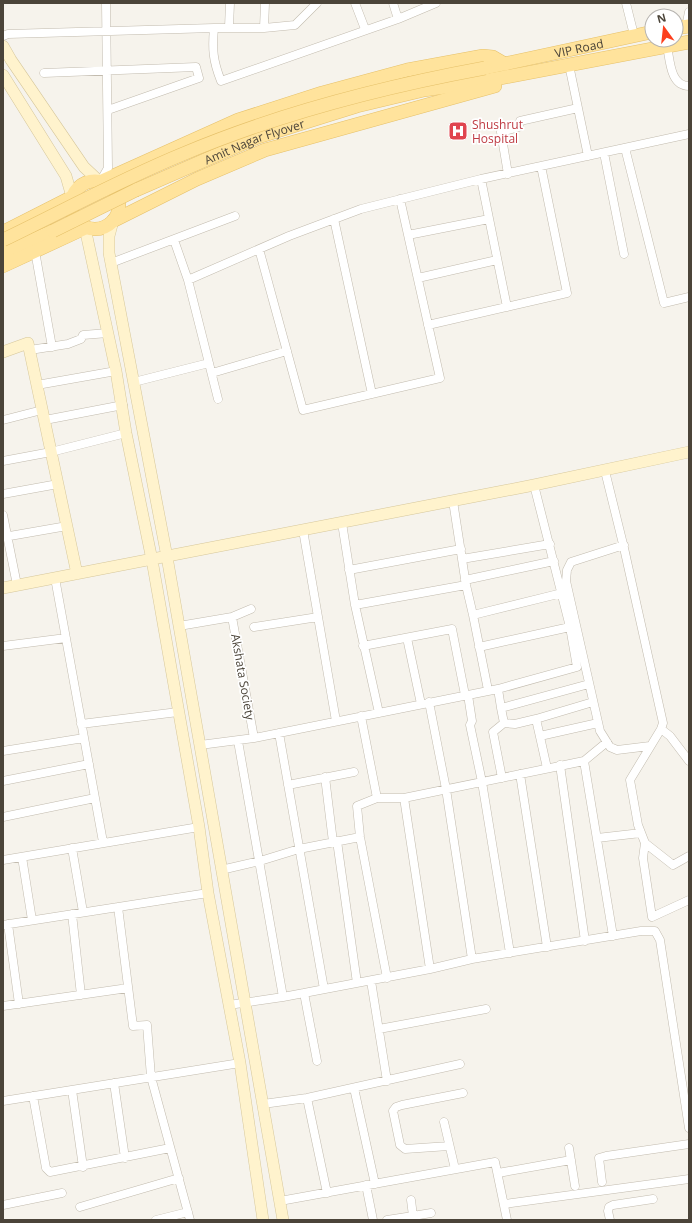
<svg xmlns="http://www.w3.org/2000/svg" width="692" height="1223" font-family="'Open Sans',sans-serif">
  <rect width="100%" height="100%" fill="#f6f3ec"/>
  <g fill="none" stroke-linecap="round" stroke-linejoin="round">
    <g stroke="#c2bbae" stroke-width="9">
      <path id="street" d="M 317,3 L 295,25 L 264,28 L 214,28 C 212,49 213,61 221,81 L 398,19 L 436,3
        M 355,3 L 365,29
        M 393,3 L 398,19
        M 626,3 L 634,35
        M 229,27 L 230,3
        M 686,27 L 689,12
        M 264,28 L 265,3
        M 3,36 L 8,34 L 214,28
        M 667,46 C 670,60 670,86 689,86
        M 569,65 L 588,156
        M 44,73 L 196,67 L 199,78 L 108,110
        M 625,148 L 664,303 L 689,297
        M 604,153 L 624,254
        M 508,174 L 501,132 L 519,127 L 520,121 L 578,108
        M 481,179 L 507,307
        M 100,182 L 108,168 L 106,3
        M 334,219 L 372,394
        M 408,235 L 489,219
        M 174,240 L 188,280 L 218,399
        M 259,249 L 303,410 L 440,378 L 400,199
        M 35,251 L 52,347
        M 111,263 L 235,216
        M 418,278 L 497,260
        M 188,280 L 289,236 L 361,209 L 481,179 L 689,134
        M 428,325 L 567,293 L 541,166
        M 30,350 L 68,344 L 81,339 L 83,335 L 108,333
        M 212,373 L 287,351
        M 134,382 L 209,363
        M 37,385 L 116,371
        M 3,420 L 42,410
        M 45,420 L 123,405
        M 3,461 L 51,452 L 126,433
        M 605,471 L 624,548 L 663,723 L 661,729 L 630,780 L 638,825 L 645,843 L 673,865 L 689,856
        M 3,494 L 58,484
        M 453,501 L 466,585 L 473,615
        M 3,515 L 17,585
        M 342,523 L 355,605 L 379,713
        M 303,530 L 336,721
        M 4,537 L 67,526
        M 624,545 L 571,562 L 567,570 L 566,581 L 600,731 L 610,747 L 617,750 L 650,746
        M 462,559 L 550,544
        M 349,570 L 461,549
        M 55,578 L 103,842
        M 465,580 L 554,561
        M 355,605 L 466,585
        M 232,617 L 254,738
        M 179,626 L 232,617 L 251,609
        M 254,627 L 318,617
        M 407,638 L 421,704
        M 3,646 L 66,638
        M 363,646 L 452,629 L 465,695
        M 479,647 L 570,627
        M 498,689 L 501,708 L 589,684
        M 488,690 L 473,615 L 562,593
        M 468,695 L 472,721 L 470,725 L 482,782 L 510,953
        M 429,702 L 446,789 L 472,959
        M 501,708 L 504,723 L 515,724 L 536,719 L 547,768
        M 361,716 L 377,798
        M 536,719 L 593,702
        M 81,724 L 178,712
        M 661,729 L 670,736 L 689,761
        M 279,733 L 324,989
        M 540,736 L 598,723
        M 238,741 L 283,997
        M 200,745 L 254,738 L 498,689 L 577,667 L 570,627 L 534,485
        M 3,751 L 84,738
        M 584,761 L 613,936
        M 560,765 L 585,941
        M 520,774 L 547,947
        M 325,777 L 333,842
        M 502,778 L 493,732 L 504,723
        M 3,781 L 89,764
        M 288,785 L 354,772
        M 404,798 L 430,969
        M 3,817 L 95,798
        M 597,838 L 641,833
        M 337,841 L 357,983
        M 645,843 L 643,858 L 652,917 L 689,900
        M 72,848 L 83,912
        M 22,857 L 32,920
        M 3,860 L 199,827
        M 221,870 L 260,861 L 299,849 L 360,837
        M 118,907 L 133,1026 L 147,1025 L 151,1077 L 190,1220
        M 72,914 L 81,995
        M 8,924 L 19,1004
        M 3,925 L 208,893
        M 387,978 L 360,837 L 357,806 L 377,798 L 404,798 L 584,761 L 607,742
        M 371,981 L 387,1081
        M 304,993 L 317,1061
        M 229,1005 L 283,997 L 430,969 L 472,959 L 641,931 L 655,931 L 660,940 L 689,1128
        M 3,1006 L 128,988
        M 379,1029 L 486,1009
        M 114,1083 L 125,1158
        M 354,1088 L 375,1184
        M 72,1090 L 83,1167
        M 33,1096 L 46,1168 L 50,1172 L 170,1148
        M 307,1098 L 327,1193
        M 3,1101 L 240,1063
        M 263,1104 L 307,1098 L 460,1064
        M 444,1122 L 455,1169
        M 449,1146 L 405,1149 L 400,1145 L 399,1140 L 393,1111 L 396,1107 L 402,1105 L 463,1093
        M 569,1148 L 575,1186
        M 498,1173 L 571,1160
        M 602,1182 L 599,1158 L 606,1156 L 689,1144
        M 366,1185 L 373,1220
        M 411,1200 L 413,1216 L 431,1213
        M 280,1201 L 495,1162 L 507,1220
        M 504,1204 L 689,1179
        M 3,1205 L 62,1193
        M 80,1207 L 179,1178
        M 156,1220 L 188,1212
        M 387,1220 L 413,1216 L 414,1220
        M 610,1220 L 608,1211 L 609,1207 L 613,1205 L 653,1199"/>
    </g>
    <g stroke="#d6c79b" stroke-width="12">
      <path id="secondary" d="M 3,46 L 11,60 L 84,167 L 100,182
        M 3,75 L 66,176 L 72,197
        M 113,221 L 109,236 L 109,253 L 167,557 L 283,1220
        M 85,228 L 116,371 L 126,433 L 152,560 L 199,827 L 208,893 L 240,1063 L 263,1220
        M 3,352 L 28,343 L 77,574
        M 3,588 L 534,485 L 689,452"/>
    </g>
    <g stroke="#e6c16a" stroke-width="14">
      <g id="primary">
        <path d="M 676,28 L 689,26"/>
        <path id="s1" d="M 485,68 L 652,32"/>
        <circle cx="95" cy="205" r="24"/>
        <path d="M 100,182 L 238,120 L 322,93 L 407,70 L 483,56 L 493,57 L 505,64"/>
        <path id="s2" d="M 136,190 L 258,137 L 357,106 L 424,90 L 485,81 L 689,42"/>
        <path d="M 113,221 L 197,179 L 265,150 L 495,86"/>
        <path d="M 3,232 L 72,197"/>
        <path d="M 3,253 L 53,231"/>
        <path d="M 3,266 L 85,228"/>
      </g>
    </g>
    <use href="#street" stroke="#fff" stroke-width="8"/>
    <use href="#secondary" stroke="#fff3cd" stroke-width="11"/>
    <use href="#primary" stroke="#ffe39c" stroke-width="13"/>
    <g stroke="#e6c16a" stroke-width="14" stroke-linecap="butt">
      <path id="primary-bridge" d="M 53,231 L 136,190
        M 3,240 C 63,211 122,179 183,154 C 280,113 382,87 485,68"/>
    </g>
    <use href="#primary-bridge" stroke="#ffe39c" stroke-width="13"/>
  </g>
  <defs>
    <g id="hospital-square" transform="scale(1)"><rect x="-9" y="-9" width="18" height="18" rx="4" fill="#e0444e" stroke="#fff"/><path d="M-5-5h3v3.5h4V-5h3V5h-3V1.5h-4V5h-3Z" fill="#fff"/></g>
  </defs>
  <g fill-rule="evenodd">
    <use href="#hospital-square" x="458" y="131"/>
  </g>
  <g text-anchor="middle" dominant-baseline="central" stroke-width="3.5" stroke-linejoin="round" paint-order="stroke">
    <g font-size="12" fill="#4b4439" stroke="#fff">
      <text stroke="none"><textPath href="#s1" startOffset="96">VIP Road</textPath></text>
      <text stroke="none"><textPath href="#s2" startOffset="128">Amit Nagar Flyover</textPath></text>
      <text transform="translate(243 677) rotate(80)">Akshata Society</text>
    </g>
    <g font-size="12" fill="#be3a42" stroke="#fff" text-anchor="start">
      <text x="472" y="124">Shushrut<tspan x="472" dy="14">Hospital</tspan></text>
    </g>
  </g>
  <rect width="692" height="1223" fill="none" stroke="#4b4439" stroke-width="8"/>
  <g transform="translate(664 28) rotate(345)"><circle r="19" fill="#ffffff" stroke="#b7b4b0"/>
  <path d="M0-3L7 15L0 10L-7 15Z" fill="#fc3f1d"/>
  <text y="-6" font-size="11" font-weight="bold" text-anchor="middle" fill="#4b4439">N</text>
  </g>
</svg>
